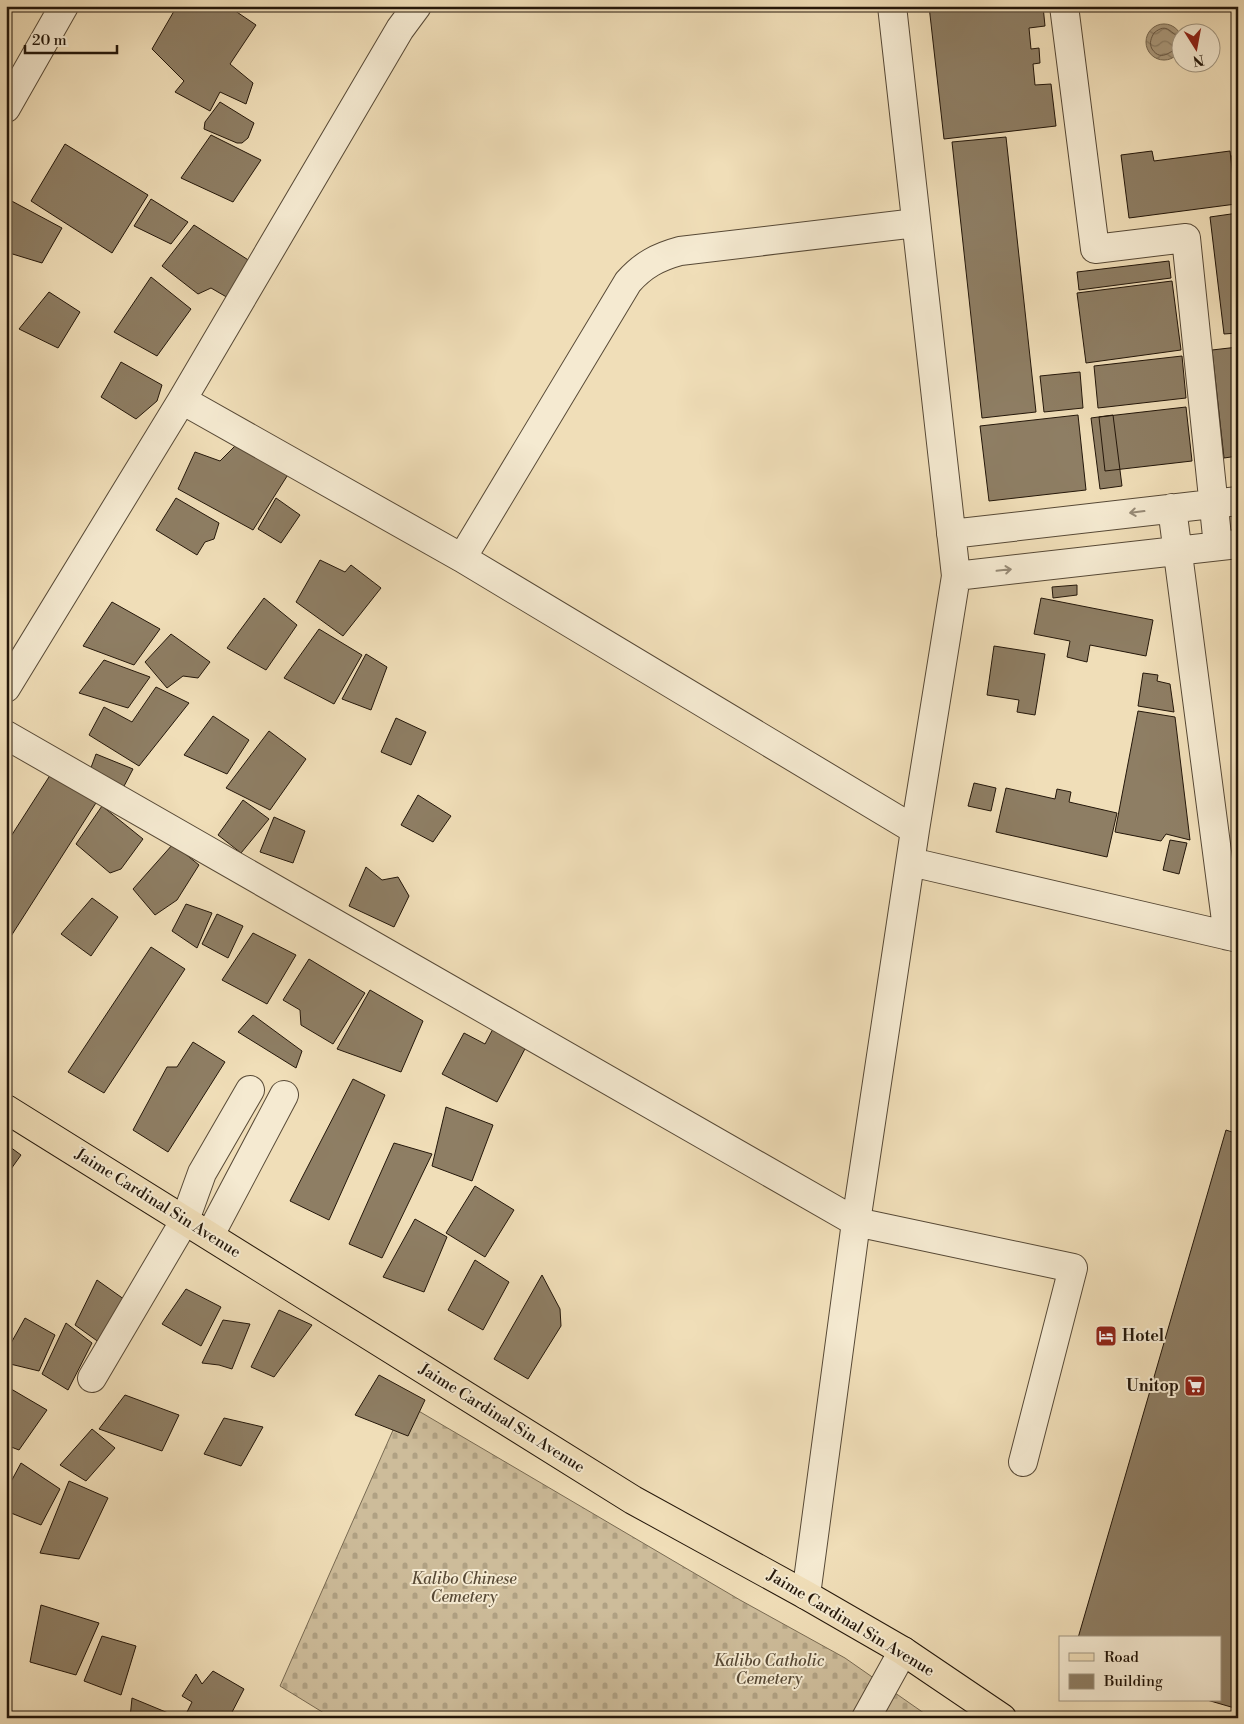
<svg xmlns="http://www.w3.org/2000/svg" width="1244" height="1724" font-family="'Libre Bodoni',serif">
  <defs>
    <pattern id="cemetery-stones" width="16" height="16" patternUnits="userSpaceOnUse" patternTransform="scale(1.25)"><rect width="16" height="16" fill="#cdbc9a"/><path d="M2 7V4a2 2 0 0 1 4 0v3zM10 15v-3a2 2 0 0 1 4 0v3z" fill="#b0a183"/></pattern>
    <pattern id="water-waves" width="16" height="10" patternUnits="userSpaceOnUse" patternTransform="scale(1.25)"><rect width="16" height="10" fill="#ab9a7d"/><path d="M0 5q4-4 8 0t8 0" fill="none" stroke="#8b7d65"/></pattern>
  </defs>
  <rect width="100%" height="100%" fill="#f0deb8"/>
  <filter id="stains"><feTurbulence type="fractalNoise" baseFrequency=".004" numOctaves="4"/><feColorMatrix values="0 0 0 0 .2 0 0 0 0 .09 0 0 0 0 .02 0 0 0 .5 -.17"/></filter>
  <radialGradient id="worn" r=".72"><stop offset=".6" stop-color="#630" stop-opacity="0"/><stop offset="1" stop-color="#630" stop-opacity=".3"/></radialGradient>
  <path fill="url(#cemetery-stones)" stroke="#786a52" d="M 405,1403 L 740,1600 L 845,1658 L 931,1718 L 332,1718 L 280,1686 Z"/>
  <path fill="url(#water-waves)" stroke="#75664f" d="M1146 42a18 18 0 1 1 36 0a18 18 0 1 1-36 0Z"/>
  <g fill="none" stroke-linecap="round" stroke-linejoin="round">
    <path stroke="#685844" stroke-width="1" d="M 1182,38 C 1170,35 1168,21 1154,33 C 1151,38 1149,43 1152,49 C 1162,64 1172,48 1182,47"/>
  </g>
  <path fill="#8e7e64" stroke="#24170a" d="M 177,6 L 228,6 L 256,25 L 230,64 L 253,83 L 246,104 L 220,92 L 210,111 L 175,92 L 184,81 L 152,49 Z
    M 929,6 L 1043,6 L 1045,26 L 1029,28 L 1031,49 L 1039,48 L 1040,63 L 1033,64 L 1035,85 L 1051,84 L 1056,126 L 944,139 Z
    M 220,102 L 254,123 L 248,138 L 242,143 L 237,143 L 204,129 L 205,122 Z
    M 211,135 L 261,160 L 233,202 L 181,178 Z
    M 1006,137 L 1036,412 L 982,418 L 952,142 Z
    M 65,144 L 148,195 L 112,253 L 31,201 Z
    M 1152,151 L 1154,161 L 1230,151 L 1236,204 L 1129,218 L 1121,155 Z
    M 1231,156 L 1238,156 L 1237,205 Z
    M 6,198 L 62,228 L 42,263 L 6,252 Z
    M 151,199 L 188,222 L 171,244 L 134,226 Z
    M 1238,213 L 1238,333 L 1224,334 L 1210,217 Z
    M 194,225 L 253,263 L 230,299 L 211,288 L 198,294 L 162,266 Z
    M 1169,261 L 1171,278 L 1079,290 L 1077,272 Z
    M 151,277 L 191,309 L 157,356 L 114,332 Z
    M 1172,281 L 1181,350 L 1086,363 L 1077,293 Z
    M 49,292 L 80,312 L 58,348 L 19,329 Z
    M 1238,347 L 1238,456 L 1224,458 L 1212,350 Z
    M 1182,356 L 1186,398 L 1098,408 L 1094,366 Z
    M 121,362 L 162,385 L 157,401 L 136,419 L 101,397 Z
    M 1080,372 L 1083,408 L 1044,412 L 1040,376 Z
    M 1186,407 L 1192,461 L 1105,471 L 1099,417 Z
    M 1078,415 L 1086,490 L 989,501 L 980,426 Z
    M 1113,415 L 1122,486 L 1100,489 L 1091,418 Z
    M 238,443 L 289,473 L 253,530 L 178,489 L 195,452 L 220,461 Z
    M 176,498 L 219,523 L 214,539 L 205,542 L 197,555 L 156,530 Z
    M 276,498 L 300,515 L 281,543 L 258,529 Z
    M 320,560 L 345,572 L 351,565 L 381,588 L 343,636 L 296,602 Z
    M 1077,585 L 1077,595 L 1053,598 L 1052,587 Z
    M 264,598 L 297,625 L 266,670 L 227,648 Z
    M 1041,598 L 1153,620 L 1146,656 L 1090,645 L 1087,662 L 1067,657 L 1070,641 L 1034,634 Z
    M 112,602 L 160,629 L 134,665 L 83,646 Z
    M 319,629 L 362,655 L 334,704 L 284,678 Z
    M 171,634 L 210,662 L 198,678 L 183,676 L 167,688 L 145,662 Z
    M 994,646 L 1045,654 L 1035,715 L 1017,712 L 1019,700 L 987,695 Z
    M 366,654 L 387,667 L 371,710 L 342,699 Z
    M 104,660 L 150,677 L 128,708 L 79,693 Z
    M 1143,673 L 1158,675 L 1157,681 L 1170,684 L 1174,712 L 1138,706 Z
    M 156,687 L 189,703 L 139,766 L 89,735 L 104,707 L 132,722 Z
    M 1138,711 L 1175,717 L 1190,840 L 1166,834 L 1161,841 L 1115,832 Z
    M 213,716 L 249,740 L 227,774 L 184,755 Z
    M 396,718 L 426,732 L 411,765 L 381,752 Z
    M 269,731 L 306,759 L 270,810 L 226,788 Z
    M 96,754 L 133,769 L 122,790 L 89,773 Z
    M 56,766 L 101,795 L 6,944 L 6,844 Z
    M 974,783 L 996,788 L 991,811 L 968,806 Z
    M 1006,788 L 1055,799 L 1057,789 L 1071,792 L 1069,802 L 1117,813 L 1107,857 L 996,832 Z
    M 418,795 L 451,816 L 433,842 L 401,825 Z
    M 243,800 L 269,819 L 241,853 L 218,835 Z
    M 102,806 L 143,839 L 121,869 L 110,873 L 76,844 Z
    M 274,817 L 305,831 L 293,863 L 260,852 Z
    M 1170,840 L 1187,843 L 1179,874 L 1163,870 Z
    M 173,844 L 199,865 L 177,900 L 155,915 L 133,889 Z
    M 366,867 L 382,880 L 398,877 L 409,896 L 394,927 L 349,906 Z
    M 92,898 L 118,917 L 91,956 L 61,934 Z
    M 186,904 L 212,913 L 197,948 L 172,931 Z
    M 217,914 L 243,926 L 228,958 L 202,944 Z
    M 253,933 L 296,955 L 267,1004 L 222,980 Z
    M 151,947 L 185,969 L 104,1093 L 68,1072 Z
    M 309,959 L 365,993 L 333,1044 L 301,1025 L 300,1010 L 283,1000 Z
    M 370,990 L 423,1021 L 401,1072 L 337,1049 Z
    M 253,1015 L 302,1051 L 296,1068 L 238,1032 Z
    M 494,1027 L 527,1045 L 497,1102 L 442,1074 L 464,1033 L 485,1044 Z
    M 193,1042 L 225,1062 L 168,1152 L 133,1130 L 167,1067 L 177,1067 Z
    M 353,1079 L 385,1095 L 329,1220 L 290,1201 Z
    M 446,1107 L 493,1125 L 472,1181 L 432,1166 Z
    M 1226,1130 L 1238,1134 L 1238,1709 L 1207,1700 L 1220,1700 L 1220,1638 L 1078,1638 Z
    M 394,1143 L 432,1154 L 382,1258 L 349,1244 Z
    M 6,1144 L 21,1155 L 6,1176 Z
    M 475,1186 L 514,1210 L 485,1257 L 446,1233 Z
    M 415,1219 L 447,1237 L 424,1292 L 383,1277 Z
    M 475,1260 L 509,1282 L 483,1330 L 448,1310 Z
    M 542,1275 L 560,1309 L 561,1326 L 528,1379 L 494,1359 Z
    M 97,1280 L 135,1307 L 114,1353 L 75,1325 Z
    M 186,1289 L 221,1307 L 201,1346 L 162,1324 Z
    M 279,1310 L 312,1325 L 274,1377 L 251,1367 Z
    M 25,1318 L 55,1335 L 39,1371 L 6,1363 L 6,1352 Z
    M 223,1320 L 250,1324 L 232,1369 L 219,1365 L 202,1363 Z
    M 66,1323 L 92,1343 L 68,1390 L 42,1374 Z
    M 379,1375 L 425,1400 L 408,1436 L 355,1415 Z
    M 6,1386 L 47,1410 L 19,1450 L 6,1445 Z
    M 125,1395 L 179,1415 L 162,1451 L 99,1429 Z
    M 224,1418 L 263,1427 L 241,1466 L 204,1454 Z
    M 92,1429 L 115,1448 L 86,1481 L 60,1465 Z
    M 21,1463 L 60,1489 L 41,1525 L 6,1511 L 6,1491 Z
    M 69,1481 L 108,1498 L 79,1559 L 40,1553 Z
    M 41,1605 L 99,1623 L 76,1675 L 30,1662 Z
    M 102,1636 L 136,1646 L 121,1695 L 84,1681 Z
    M 213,1671 L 244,1689 L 229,1718 L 184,1718 L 192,1702 L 182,1696 L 196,1674 L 202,1684 Z
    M 132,1698 L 173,1715 L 172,1718 L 130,1718 Z"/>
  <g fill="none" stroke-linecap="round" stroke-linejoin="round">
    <g stroke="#574936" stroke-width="30">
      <path id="minor" d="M 1064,6 L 1095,249 L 1186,238 L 1218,546
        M 6,108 L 64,6
        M 182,400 L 462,558 L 915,830
        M 1172,508 L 1228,936
        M 951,534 L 1238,501
        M 462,558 L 628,282 C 643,265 658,257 680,251 L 916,223
        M 956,576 L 1238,544
        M 6,688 L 182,400 L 400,29 L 417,6
        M 6,735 L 856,1222 L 1073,1268 L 1023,1462
        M 911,862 L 1238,938
        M 210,1235 L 284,1095
        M 92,1378 L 185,1220 L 202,1173 L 250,1090
        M 806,1595 L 856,1222 L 915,830 L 956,576 L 892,6
        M 866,1718 L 903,1651"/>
    </g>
    <g stroke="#24170a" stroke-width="30">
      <path id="major" d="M 6,1109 L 633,1500 L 806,1595 L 903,1651 L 1002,1718"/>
    </g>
    <use href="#minor" stroke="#f5ead1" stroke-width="28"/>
    <use href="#major" stroke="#f0deb8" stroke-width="28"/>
  </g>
  <defs><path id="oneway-shaft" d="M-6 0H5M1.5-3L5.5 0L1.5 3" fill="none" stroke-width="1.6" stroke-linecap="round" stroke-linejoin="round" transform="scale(1.25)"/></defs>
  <g stroke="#978b77">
    <use href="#oneway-shaft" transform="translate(1137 512) rotate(173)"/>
    <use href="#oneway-shaft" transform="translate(1004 570) rotate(-6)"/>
  </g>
  <defs>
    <g id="hotel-square" transform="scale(1.125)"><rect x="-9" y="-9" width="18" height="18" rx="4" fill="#8f2418" stroke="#f5ead1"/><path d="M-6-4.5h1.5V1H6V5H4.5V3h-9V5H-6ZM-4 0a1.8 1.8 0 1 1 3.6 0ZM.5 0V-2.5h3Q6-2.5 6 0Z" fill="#fff"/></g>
    <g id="supermarket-square" transform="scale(1.125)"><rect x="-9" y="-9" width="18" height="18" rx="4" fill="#8f2418" stroke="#f5ead1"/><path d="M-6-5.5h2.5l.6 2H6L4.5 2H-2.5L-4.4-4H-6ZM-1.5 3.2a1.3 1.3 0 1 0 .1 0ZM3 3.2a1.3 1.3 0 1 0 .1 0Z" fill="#fff"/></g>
  </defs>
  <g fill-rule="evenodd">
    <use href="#hotel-square" x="1106" y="1336"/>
    <use href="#supermarket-square" x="1195" y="1386"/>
  </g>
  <g text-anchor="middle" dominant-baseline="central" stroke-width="4" stroke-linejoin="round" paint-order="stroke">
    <g font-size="16" fill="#24170a" stroke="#f5ead1">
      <text transform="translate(158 1203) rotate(32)">Jaime Cardinal Sin Avenue</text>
      <text transform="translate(502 1418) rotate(32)">Jaime Cardinal Sin Avenue</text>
      <text transform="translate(851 1623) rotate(31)">Jaime Cardinal Sin Avenue</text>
    </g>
    <g font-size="16" font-weight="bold" fill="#24170a" stroke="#f5ead1" text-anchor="start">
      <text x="1122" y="1336">Hotel</text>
      <text x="1179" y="1386" text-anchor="end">Unitop</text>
    </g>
    <g font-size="16" font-style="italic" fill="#574935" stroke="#f5ead1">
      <text x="464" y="1579">Kalibo Chinese<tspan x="464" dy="18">Cemetery</tspan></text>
      <text x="769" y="1661">Kalibo Catholic<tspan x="769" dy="18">Cemetery</tspan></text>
    </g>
  </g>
  <rect width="1244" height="1724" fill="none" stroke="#f0deb8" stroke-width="25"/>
  <rect x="8" y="8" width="1229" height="1709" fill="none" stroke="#24170a" stroke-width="2.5"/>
  <rect x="12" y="12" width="1219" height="1699" fill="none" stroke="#24170a"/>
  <rect x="1059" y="1636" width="162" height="65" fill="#f5ead1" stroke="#a19681"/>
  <rect x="1069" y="1653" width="25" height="8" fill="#f0deb8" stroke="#a19681"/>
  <text x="1104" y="1662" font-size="15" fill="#24170a">Road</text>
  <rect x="1069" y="1674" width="25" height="15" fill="#8e7e64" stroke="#a19681"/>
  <text x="1104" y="1686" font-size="15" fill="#24170a">Building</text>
  <g transform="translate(1196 48) rotate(169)"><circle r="24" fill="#f5ead1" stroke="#a19681"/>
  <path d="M0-4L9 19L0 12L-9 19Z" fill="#8f2418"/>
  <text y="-8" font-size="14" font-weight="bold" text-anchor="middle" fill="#24170a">N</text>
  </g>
  <path d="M25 45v8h92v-8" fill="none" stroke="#24170a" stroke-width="2.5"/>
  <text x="32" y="45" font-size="15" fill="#24170a" stroke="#f5ead1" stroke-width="4" paint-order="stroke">20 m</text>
  <rect width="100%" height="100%" filter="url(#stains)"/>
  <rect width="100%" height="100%" fill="url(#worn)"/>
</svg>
